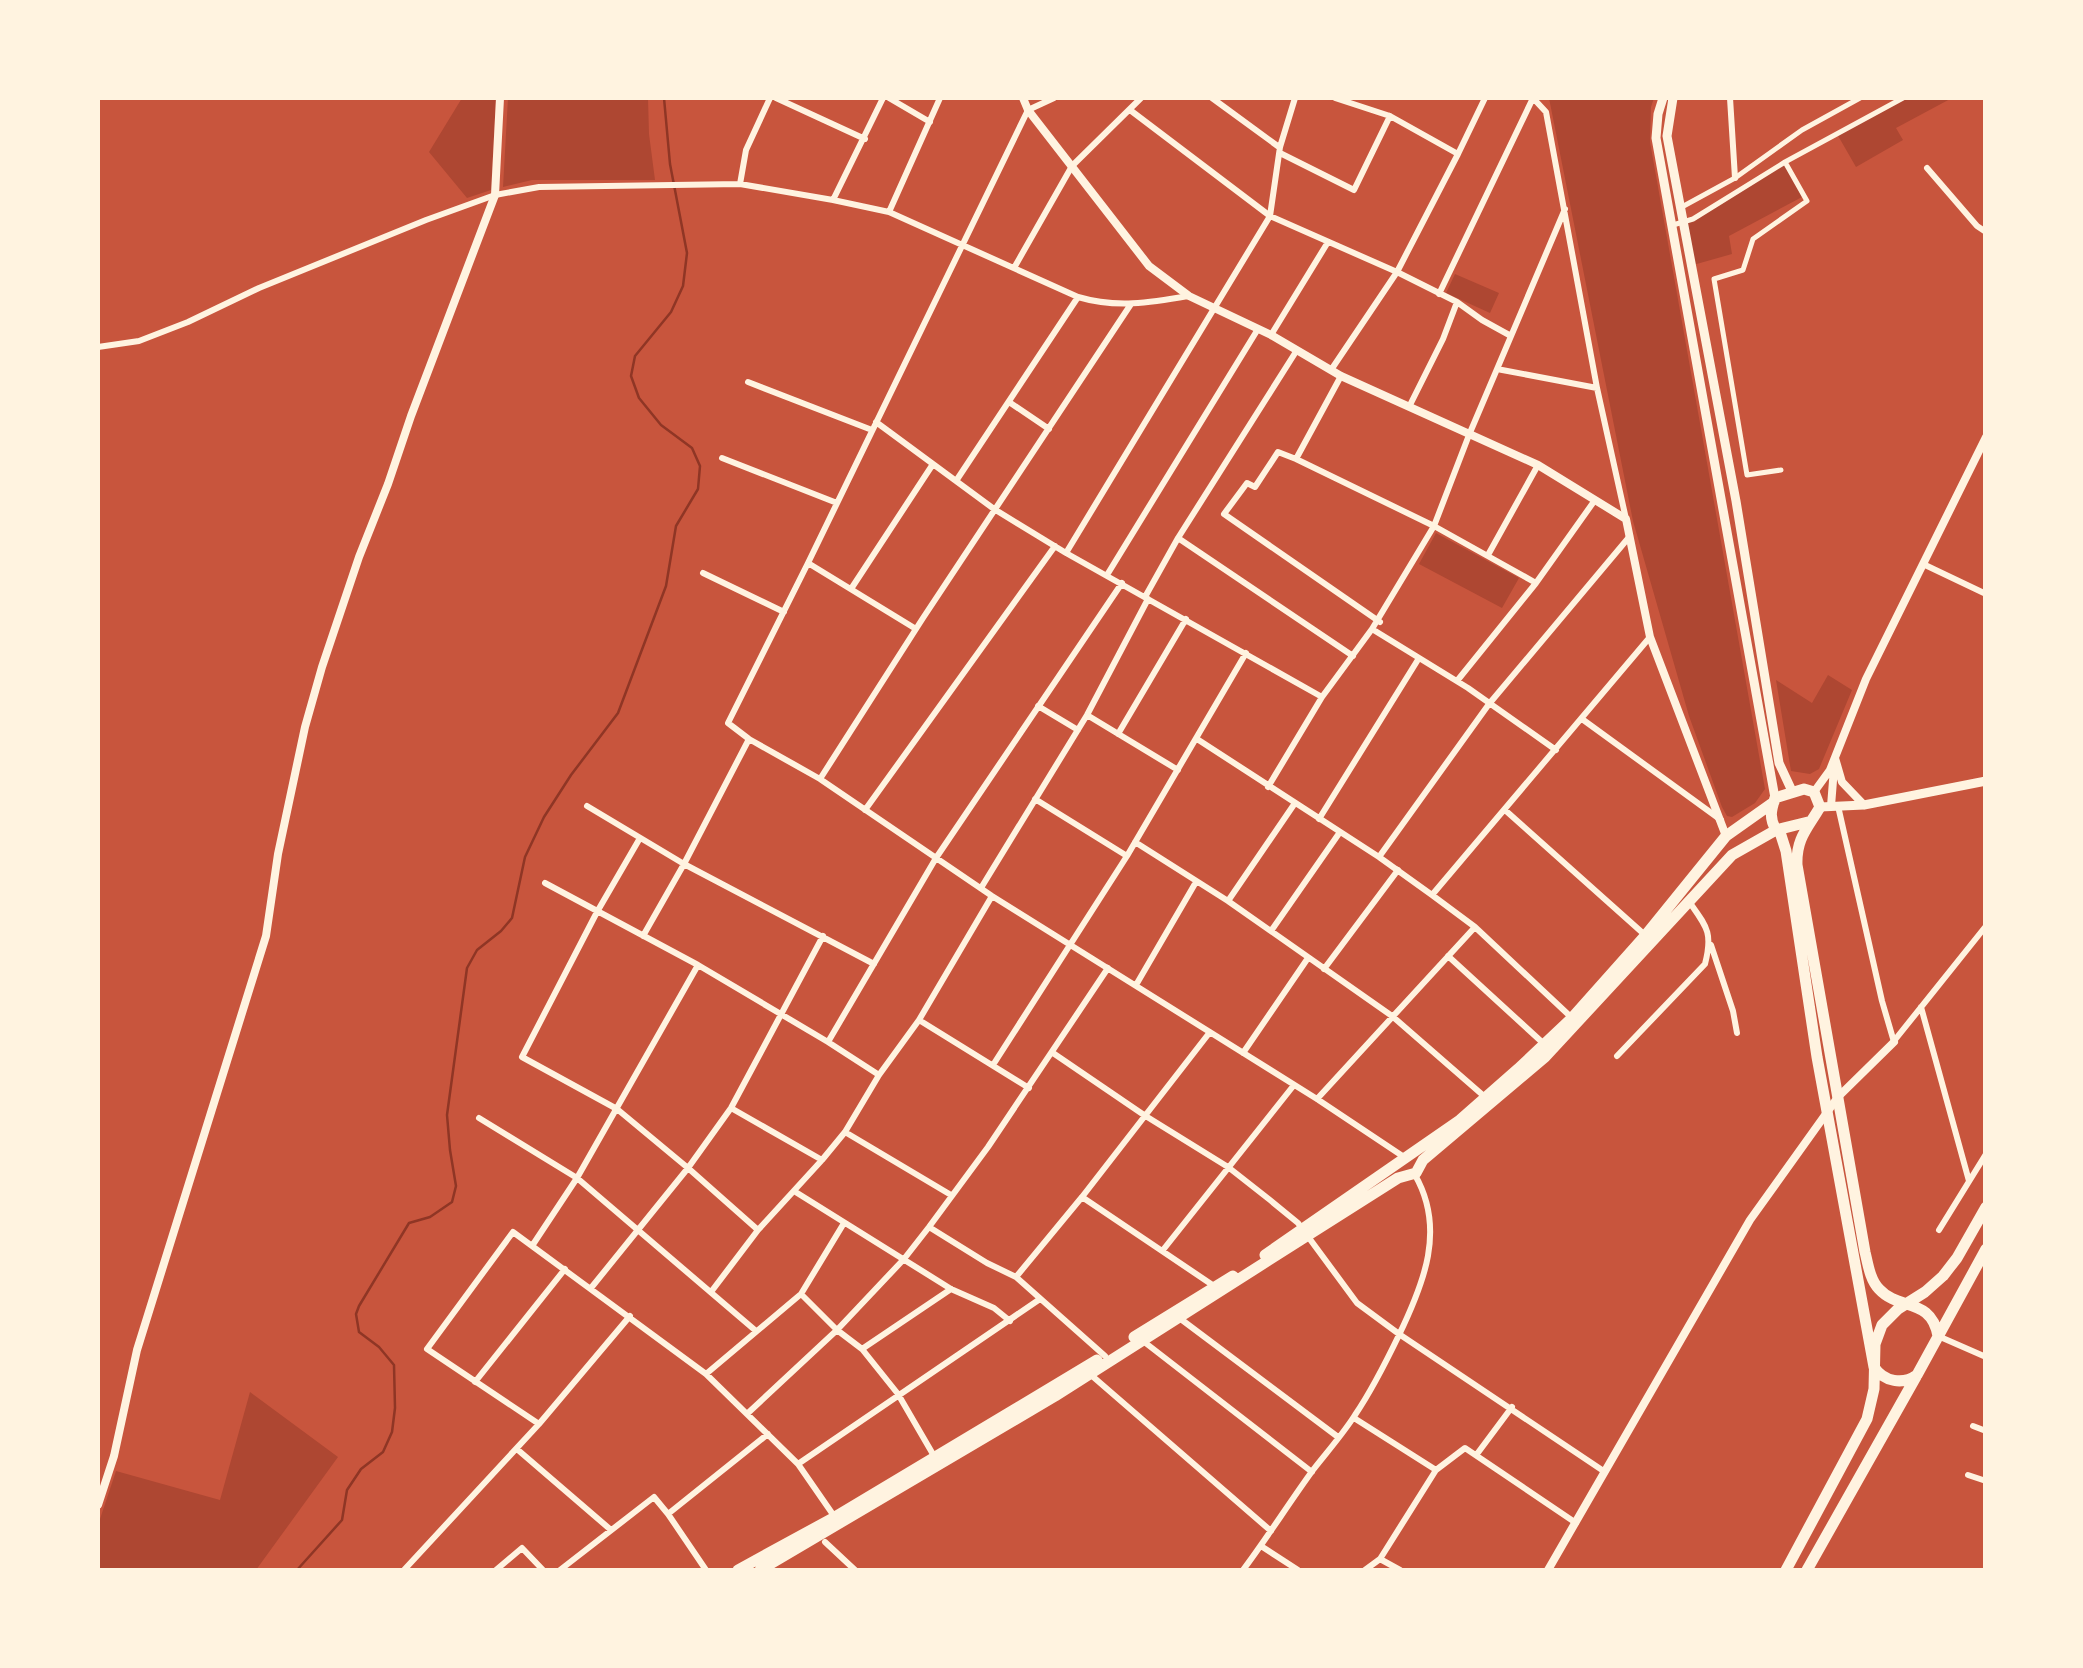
<svg xmlns="http://www.w3.org/2000/svg" width="2083" height="1668" font-family="'Nunito Sans',sans-serif">
  <rect width="100%" height="100%" fill="#c8553d"/>
  <path fill="#ae4732" d="M 462,98 L 496,98 L 491,190 L 467,198 L 429,152 Z
    M 508,98 L 648,98 L 649,134 L 655,180 L 532,180 L 503,187 Z
    M 1549,98 L 1654,98 L 1651,107 L 1650,142 L 1765,789 L 1755,803 L 1732,817 L 1727,816 L 1722,807 L 1689,716 L 1633,521 Z
    M 1902,98 L 1952,98 L 1896,128 L 1903,140 L 1856,167 L 1837,134 Z
    M 1785,162 L 1802,197 L 1729,236 L 1732,254 L 1693,265 L 1685,221 Z
    M 1455,274 L 1499,293 L 1490,313 L 1446,293 Z
    M 1436,533 L 1519,578 L 1502,608 L 1419,564 Z
    M 1828,675 L 1852,690 L 1819,769 L 1810,774 L 1791,771 L 1776,680 L 1812,703 Z
    M 250,1392 L 338,1457 L 256,1570 L 98,1570 L 98,1525 L 116,1471 L 220,1500 Z"/>
  <g fill="none" stroke-linecap="round" stroke-linejoin="round">
    <path stroke="#8f3625" stroke-width="2.5" d="M 297,1570 L 342,1520 L 347,1490 L 361,1469 L 383,1452 L 392,1432 L 395,1408 L 394,1365 L 379,1347 L 359,1332 L 356,1314 L 359,1306 L 409,1223 L 430,1217 L 452,1202 L 456,1186 L 450,1150 L 447,1115 L 467,968 L 477,950 L 501,931 L 512,918 L 525,857 L 544,817 L 571,775 L 618,713 L 666,586 L 676,526 L 698,489 L 700,466 L 692,448 L 661,425 L 639,398 L 631,376 L 635,356 L 671,312 L 683,286 L 687,253 L 670,164 L 664,98"/>
    <path stroke="#fff3e0" stroke-width="5" d="M 1680,208 L 1735,178 L 1802,130 L 1860,98
      M 1673,225 L 1693,219 L 1785,162 L 1903,98
      M 1781,470 L 1747,475 L 1714,279 L 1743,270 L 1753,239 L 1807,201 L 1785,162"/>
    <path stroke="#fff3e0" stroke-width="6" d="M 776,98 L 865,139
      M 889,98 L 930,122
      M 1212,98 L 1279,147
      M 1335,98 L 1390,116 L 1458,154
      M 1533,98 L 1546,112 L 1597,388 L 1626,519
      M 1730,98 L 1735,178
      M 1130,110 L 1270,216 L 1397,272 L 1457,302 L 1482,320 L 1511,336
      M 1280,153 L 1354,190 L 1390,116
      M 1927,168 L 1977,226 L 1986,232
      M 740,184 L 746,150 L 770,98
      M 833,200 L 883,98
      M 889,212 L 940,98
      M 1014,268 L 1072,166 L 1141,98
      M 1439,294 L 1533,98
      M 1271,335 L 1328,242
      M 98,347 L 139,341 L 188,322 L 259,288 L 426,220 L 495,195 L 539,187 L 740,184 L 833,200 L 889,212 L 1078,297 C 1115,308 1150,303 1188,296
      M 1497,369 L 1597,388
      M 1331,370 L 1397,272 L 1458,154 L 1485,98
      M 1341,376 L 1296,459 L 1434,526 L 1536,583
      M 748,382 L 872,430
      M 1009,402 L 1049,429
      M 1409,407 L 1443,339 L 1457,302
      M 876,422 L 994,509 L 1066,553 L 1322,697
      M 722,458 L 837,503
      M 1296,459 L 1278,452 L 1255,487 L 1247,483 L 1224,514 L 1380,622
      M 956,481 L 1078,297
      M 1178,538 L 1353,656
      M 1066,553 L 1270,216 L 1280,147 L 1295,98
      M 1488,555 L 1538,465
      M 808,563 L 1028,110 L 1054,98
      M 1923,564 L 1986,594
      M 703,573 L 784,612
      M 1107,575 L 1258,329
      M 851,589 L 933,464
      M 1145,597 L 1178,538 L 1297,350
      M 916,629 L 808,563 L 728,723 L 749,739 L 820,779 L 992,896 L 1317,1099 L 1404,1157
      M 1372,629 L 1468,688 L 1556,750
      M 1457,681 L 1536,583 L 1595,500
      M 1038,706 L 1078,730
      M 1087,715 L 1178,770
      M 1582,719 L 1721,820
      M 1118,734 L 1186,619
      M 1197,739 L 1379,857 L 1432,895 L 1475,927 L 1572,1018
      M 820,779 L 923,618 L 1131,304
      M 1268,787 L 1322,697 L 1372,629 L 1434,526 L 1469,435 L 1565,209
      M 1035,799 L 1127,856
      M 587,806 L 684,864 L 874,964
      M 1838,806 L 1882,1001 L 1894,1042
      M 865,810 L 1055,546
      M 1505,810 L 1645,935
      M 1319,819 L 1419,658
      M 640,838 L 597,912 L 522,1057 L 617,1109 L 688,1168 L 758,1230
      M 1135,842 L 1228,901 L 1392,1016 L 1485,1097
      M 1379,857 L 1489,704 L 1630,536
      M 545,883 L 698,965 L 828,1042 L 879,1075
      M 981,888 L 1087,715 L 1148,599
      M 1432,895 L 1650,637
      M 1228,901 L 1295,803
      M 1271,931 L 1340,832
      M 643,936 L 684,864 L 749,739
      M 1711,945 L 1733,1011 L 1737,1033
      M 1448,956 L 1543,1043
      M 1324,969 L 1398,870
      M 1136,985 L 1196,882
      M 1921,1007 L 1969,1181
      M 919,1020 L 1029,1088
      M 1894,1041 L 1986,926
      M 828,1042 L 936,858 L 1122,583
      M 1053,1053 L 1144,1115 L 1228,1167 L 1270,1200 L 1298,1223 L 1357,1303 L 1399,1334 L 1605,1472
      M 1243,1053 L 1308,958
      M 1617,1056 L 1705,964 C 1713,933 1707,927 1690,903
      M 993,1065 L 1127,856 L 1246,653
      M 1317,1099 L 1475,927
      M 731,1108 L 822,1160
      M 479,1118 L 577,1178 L 756,1331
      M 845,1132 L 951,1195
      M 794,1191 L 951,1289 L 994,1308 L 1010,1321
      M 1082,1197 L 1214,1286
      M 929,1227 L 987,1263 L 1016,1277 L 1105,1356
      M 1939,1230 L 1986,1154
      M 532,1246 L 577,1178 L 698,965
      M 1163,1250 L 1294,1085
      M 1016,1277 L 1082,1197 L 1210,1032
      M 591,1288 L 688,1168 L 731,1108 L 823,936
      M 711,1292 L 758,1230 L 822,1160 L 845,1132 L 879,1075 L 919,1020 L 992,896
      M 801,1294 L 837,1330 L 862,1349 L 898,1394 L 934,1456
      M 1178,1317 L 1338,1437
      M 1938,1336 L 1986,1357
      M 1143,1341 L 1312,1472
      M 862,1349 L 951,1289
      M 706,1374 L 801,1294 L 844,1223
      M 1091,1375 L 1271,1531
      M 475,1382 L 565,1269
      M 748,1413 L 837,1330 L 904,1259 L 929,1227 L 988,1147 L 1108,968
      M 1354,1418 L 1436,1470 L 1465,1448 L 1576,1523
      M 539,1424 L 630,1316
      M 1973,1426 L 1986,1431
      M 518,1450 L 611,1530
      M 1477,1454 L 1512,1407
      M 798,1464 L 1040,1299
      M 1968,1475 L 1986,1481
      M 668,1514 L 768,1434
      M 825,1542 L 855,1570
      M 1261,1546 L 1298,1570
      M 404,1570 L 539,1424 L 427,1349 L 513,1232 L 706,1374 L 798,1464 L 834,1516
      M 496,1570 L 522,1548 L 543,1570
      M 560,1570 L 654,1497 L 668,1514 L 706,1570
      M 1243,1570 C 1267,1538 1289,1503 1313,1470 C 1327,1452 1343,1434 1355,1415 C 1372,1390 1386,1362 1399,1335 C 1424,1283 1446,1229 1415,1175
      M 1365,1570 L 1380,1559
      M 1400,1570 L 1380,1559 L 1436,1470"/>
    <path stroke="#fff3e0" stroke-width="8" d="M 1023,98 L 1028,110 L 1149,266 L 1189,296 L 1271,335 L 1341,376 L 1538,465 L 1626,519 L 1650,637 L 1726,836
      M 1835,758 L 1842,782 L 1864,805
      M 1814,792 L 1830,770 L 1866,679 L 1986,437
      M 1831,806 L 1834,768
      M 98,1505 L 114,1456 L 137,1350 L 266,936 L 278,854 L 305,727 L 322,667 L 359,557 L 388,484 L 411,416 L 495,195 L 500,98
      M 1548,1570 L 1750,1220 L 1838,1097 L 1894,1042"/>
    <path stroke="#fff3e0" stroke-width="9" d="M 1663,98 L 1658,114 L 1656,138 L 1775,798
      M 1673,98 L 1667,136 L 1736,501 L 1779,763 L 1792,791
      M 1820,807 L 1864,805 L 1986,781"/>
    <path stroke="#fff3e0" stroke-width="11" d="M 1779,829 L 1786,851 L 1817,1057 L 1874,1367 C 1884,1382 1903,1385 1917,1375
      M 1776,830 C 1769,818 1771,810 1775,798 L 1804,789 L 1814,792 L 1820,807 C 1808,828 1796,838 1797,865 L 1865,1252 C 1868,1264 1870,1280 1879,1289 C 1899,1311 1931,1297 1938,1336
      M 1265,1255 L 1460,1120 L 1518,1069 L 1572,1018 L 1645,936 L 1726,836 L 1774,802
      M 1134,1337 L 1233,1276
      M 738,1570 L 835,1517 L 1097,1360
      M 760,1570 L 1055,1396 L 1398,1178 L 1416,1173 L 1423,1160 L 1545,1057 L 1732,855 L 1776,830 L 1808,822
      M 1786,1570 L 1867,1419 L 1874,1389 L 1875,1344 L 1882,1325 L 1898,1309 L 1925,1292 L 1943,1276 L 1957,1258 L 1986,1207
      M 1807,1570 L 1917,1375 L 1986,1249"/>
  </g>
  <rect width="2083" height="1668" fill="none" stroke="#fff3e0" stroke-width="200"/>
</svg>
